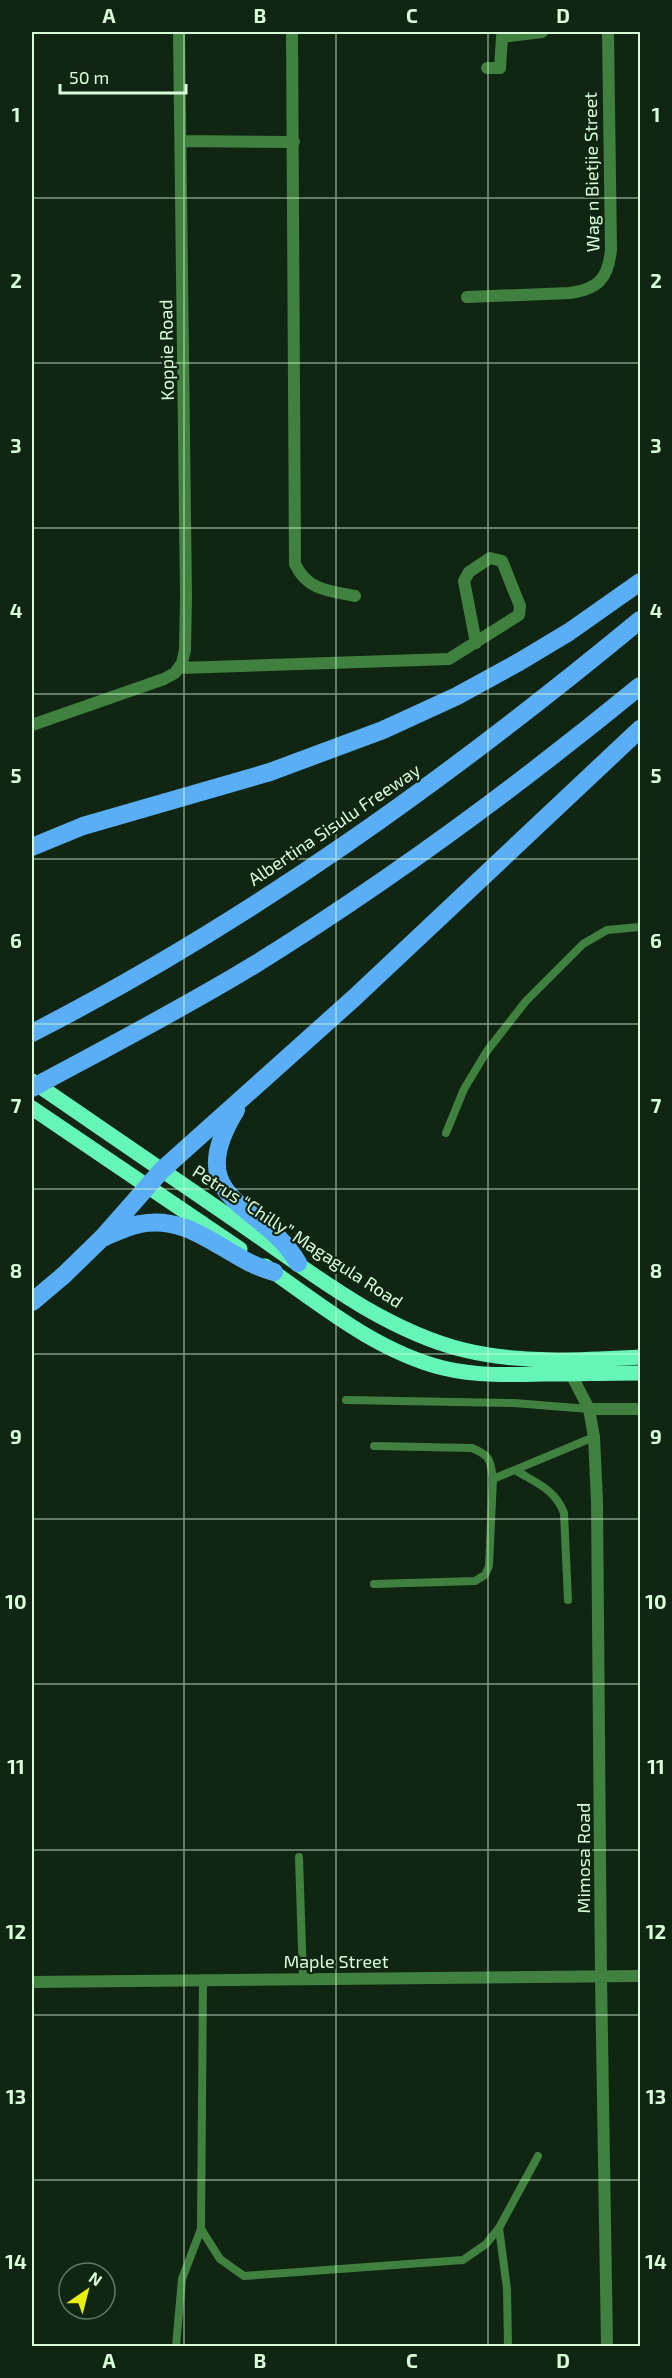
<svg xmlns="http://www.w3.org/2000/svg" width="672" height="2378" font-family="'Exo 2',sans-serif">
  <rect width="100%" height="100%" fill="#112513"/>
  <g fill="none" stroke-linecap="round" stroke-linejoin="round">
    <path stroke="#40813f" stroke-width="8" d="M 446,1133 L 464,1089 L 487,1051 L 526,1001 L 583,944 L 607,930 L 640,927
      M 346,1400 L 514,1403 L 589,1409
      M 374,1446 L 472,1448 C 491,1456 490,1460 493,1479
      M 515,1470 C 536,1483 555,1489 564,1513 L 568,1600
      M 374,1584 L 475,1581 L 485,1575 L 489,1566 L 493,1479 L 594,1437
      M 299,1857 L 303,1979
      M 203,1980 L 201,2229 L 220,2259 L 244,2276 L 463,2260 L 486,2244 L 499,2228 L 538,2156
      M 499,2228 L 507,2289 L 508,2346
      M 176,2346 L 182,2279 L 201,2229"/>
    <path stroke="#40813f" stroke-width="12" d="M 292,32 L 295,564 C 307,590 329,591 355,596
      M 487,68 L 500,68 L 502,37 L 542,32
      M 182,141 L 294,142
      M 467,297 L 570,293 C 598,289 608,279 611,250 L 608,32
      M 179,668 L 449,659 L 519,615 L 520,606 L 502,561 L 490,558 L 469,572 L 464,581 L 476,643
      M 32,725 L 164,679 L 175,673 L 182,663 L 185,650 L 186,596 L 179,32
      M 571,1374 L 589,1409 L 594,1437 L 597,1501 L 601,1976 L 607,2346
      M 589,1409 L 640,1409
      M 32,1982 L 640,1976"/>
    <path stroke="#65f5b6" stroke-width="15" d="M 32,1081 C 102,1129 172,1177 242,1225 C 310,1272 383,1330 464,1350 C 521,1364 582,1360 640,1357
      M 32,1108 L 240,1249
      M 265,1266 C 321,1305 376,1351 443,1368 C 476,1376 510,1375 544,1374 C 576,1374 608,1373 640,1373"/>
    <path stroke="#5aaef5" stroke-width="18" d="M 32,847 L 83,826 L 270,772 L 383,730 L 457,696 L 519,662 L 569,632 L 640,582
      M 32,1033 C 251,921 451,776 640,620
      M 32,1088 C 106,1048 182,1009 254,965 C 389,881 518,786 640,686
      M 236,1110 C 179,1203 263,1201 298,1263
      M 105,1237 C 116,1232 128,1226 140,1224 C 193,1213 227,1260 274,1272
      M 32,1302 L 64,1275 L 103,1237 L 162,1170 L 354,998 L 640,729"/>
  </g>
  <path fill="none" stroke="#d7fdd9" stroke-width="1.5" stroke-opacity="0.55" d="M 184,32 L 184,2346M 336,32 L 336,2346M 488,32 L 488,2346M 32,198 L 640,198M 32,363 L 640,363M 32,528 L 640,528M 32,694 L 640,694M 32,859 L 640,859M 32,1024 L 640,1024M 32,1189 L 640,1189M 32,1354 L 640,1354M 32,1519 L 640,1519M 32,1684 L 640,1684M 32,1850 L 640,1850M 32,2015 L 640,2015M 32,2180 L 640,2180"/>
  <g text-anchor="middle" dominant-baseline="central" stroke-width="4.5" stroke-linejoin="round" paint-order="stroke">
    <g font-size="18" fill="#d7fdd9" stroke="#112513">
      <text transform="translate(591 172) rotate(-91)">Wag n Bietjie Street</text>
      <text transform="translate(166 350) rotate(-91)">Koppie Road</text>
      <text transform="translate(334 824) rotate(-34)">Albertina Sisulu Freeway</text>
      <text transform="translate(298 1236) rotate(33)">Petrus “Chilly” Magagula Road</text>
      <text transform="translate(583 1858) rotate(-90)">Mimosa Road</text>
      <text x="336" y="1961">Maple Street</text>
    </g>
  </g>
  <rect width="672" height="2378" fill="none" stroke="#112513" stroke-width="66"/>
  <g transform="translate(87 2291) rotate(35)"><circle r="28" fill="#112513" stroke="#607b62" stroke-width="1.5"/>
  <path d="M0-4.5L10 22L0 15L-10 22Z" fill="#e9f010"/>
  <text y="-9" font-size="16" font-weight="bold" text-anchor="middle" fill="#d7fdd9">N</text>
  </g>
  <path d="M60 84v9h126v-9" fill="none" stroke="#d7fdd9" stroke-width="3"/>
  <text x="69" y="84" font-size="18" fill="#d7fdd9" stroke="#112513" stroke-width="4.5" paint-order="stroke">50 m</text>
  <rect x="33" y="33" width="606" height="2312" fill="none" stroke="#d7fdd9" stroke-width="2"/>
  <g font-size="20" text-anchor="middle" font-weight="bold" fill="#d7fdd9">
    <text x="109" y="23">A</text>
    <text x="260" y="23">B</text>
    <text x="412" y="23">C</text>
    <text x="563" y="23">D</text>
    <text x="16" y="122">1</text>
    <text x="656" y="122">1</text>
    <text x="16" y="288">2</text>
    <text x="656" y="288">2</text>
    <text x="16" y="453">3</text>
    <text x="656" y="453">3</text>
    <text x="16" y="618">4</text>
    <text x="656" y="618">4</text>
    <text x="16" y="783">5</text>
    <text x="656" y="783">5</text>
    <text x="16" y="948">6</text>
    <text x="656" y="948">6</text>
    <text x="16" y="1113">7</text>
    <text x="656" y="1113">7</text>
    <text x="16" y="1278">8</text>
    <text x="656" y="1278">8</text>
    <text x="16" y="1444">9</text>
    <text x="656" y="1444">9</text>
    <text x="16" y="1609">10</text>
    <text x="656" y="1609">10</text>
    <text x="16" y="1774">11</text>
    <text x="656" y="1774">11</text>
    <text x="16" y="1939">12</text>
    <text x="656" y="1939">12</text>
    <text x="16" y="2104">13</text>
    <text x="656" y="2104">13</text>
    <text x="16" y="2269">14</text>
    <text x="656" y="2269">14</text>
    <text x="109" y="2368">A</text>
    <text x="260" y="2368">B</text>
    <text x="412" y="2368">C</text>
    <text x="563" y="2368">D</text>
  </g>
</svg>
